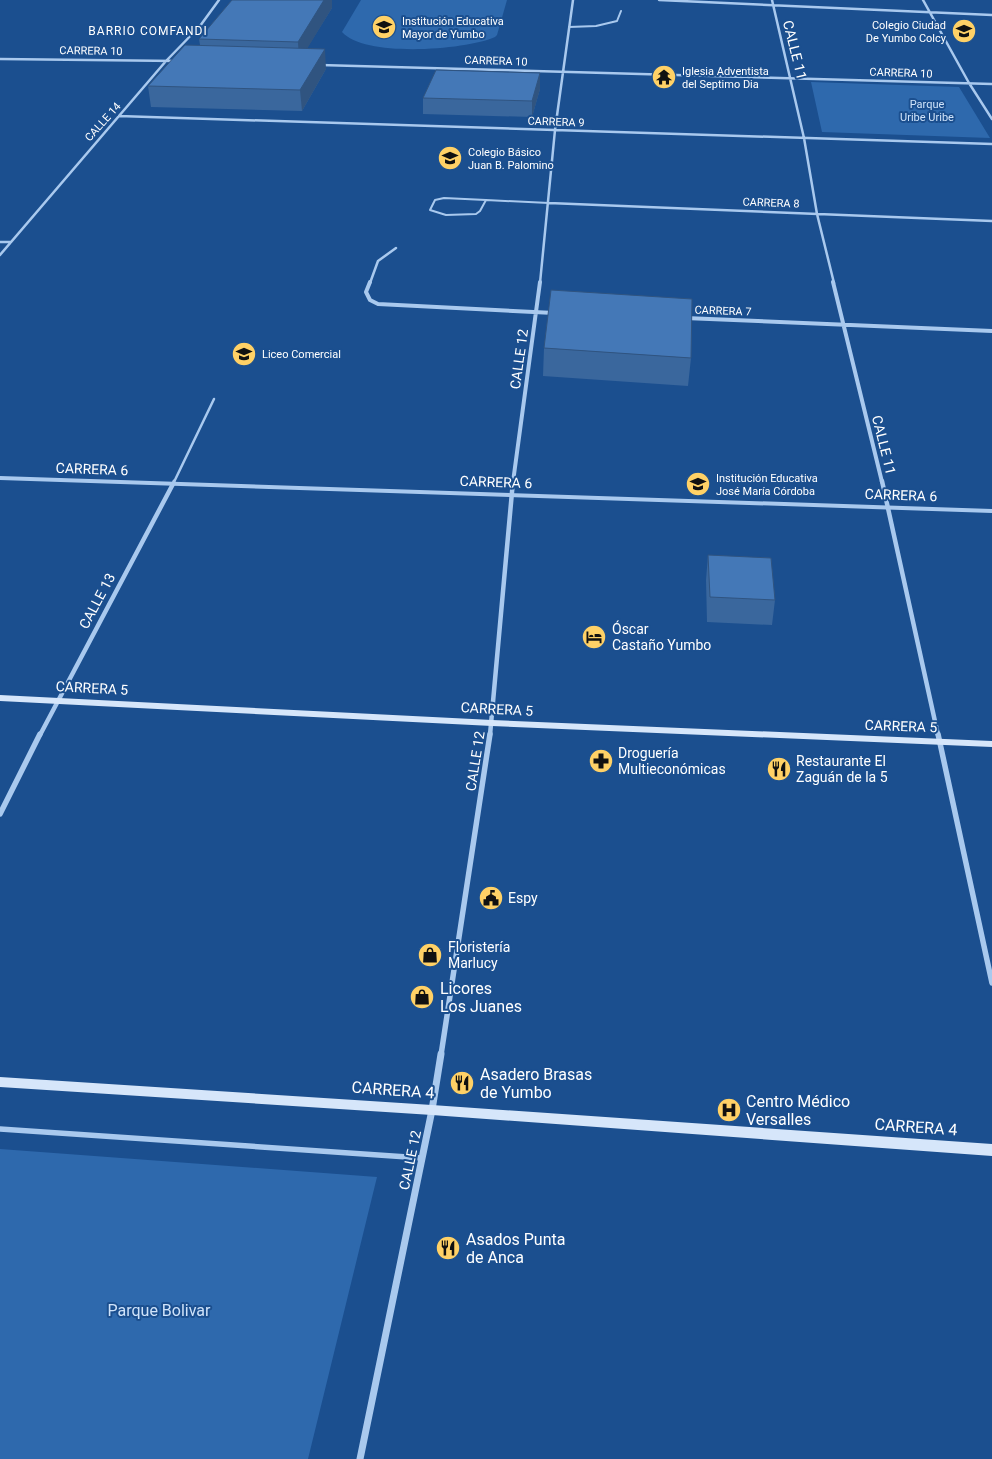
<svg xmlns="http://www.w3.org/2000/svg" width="992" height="1459" font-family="Roboto,sans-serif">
  <rect width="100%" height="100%" fill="#1b4f8f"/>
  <path fill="#2e69ad" d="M 361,0 L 507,0 L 497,35 L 495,37 C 466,50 365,58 342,32 Z
    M 811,82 L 959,87 L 990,138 L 822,132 Z
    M 0,1149 L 377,1177 L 308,1459 L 0,1459 Z"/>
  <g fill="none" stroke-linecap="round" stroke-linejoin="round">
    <path stroke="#a9c9ee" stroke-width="2" d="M 569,27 L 596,26 L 617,21 L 621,11
      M 444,198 L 486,200 L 480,211 L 476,214 L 446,215 L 430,210 L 435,200 Z
      M 486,200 L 549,203"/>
    <path stroke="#a9c9ee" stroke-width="2.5" d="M 174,482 L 214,399"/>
    <path stroke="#a9c9ee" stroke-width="3" d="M 173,484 L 174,481"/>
    <path stroke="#a9c9ee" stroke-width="5.5" d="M 0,1129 L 422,1158"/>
    <path stroke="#a9c9ee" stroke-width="2.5" d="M 659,0 L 992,15
      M 772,0 L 804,138 L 817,214 L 834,283
      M 923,0 L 969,83 L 992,119
      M 0,59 L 177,61
      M 320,65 L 992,84
      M 119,116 L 992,144
      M 549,203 L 992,221
      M 0,242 L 11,242
      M 0,255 L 166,61 L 200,26 L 219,0
      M 370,283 L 378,261 L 396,248
      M 540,283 L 555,130 L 573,0"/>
    <path stroke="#a9c9ee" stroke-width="4" d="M 370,282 L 366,292 L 370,300 L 378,304 L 554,313
      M 833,282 L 882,482
      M 685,318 L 992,331
      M 513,482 L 540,282"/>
    <path stroke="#a9c9ee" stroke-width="4.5" d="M 882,481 L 938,735
      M 40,735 L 173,484
      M 490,735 L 513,481"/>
    <path stroke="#a9c9ee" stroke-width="5.5" d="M 938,734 L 992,983
      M 0,814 L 40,734
      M 441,1055 L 490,734"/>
    <path stroke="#a9c9ee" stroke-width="7" d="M 360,1459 L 432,1110 L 441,1054"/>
    <path fill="#a9c9ee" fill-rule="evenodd" d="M 0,476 L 992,509 L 992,513 L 0,480 Z"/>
    <path fill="#d6e6fa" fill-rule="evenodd" d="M 0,695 L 492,720 L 992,741 L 992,747 L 492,726 L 0,701 Z
      M 0,1077 L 432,1105 L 992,1144 L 992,1156 L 432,1115 L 0,1087 Z"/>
  </g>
  <path fill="#3a679d" d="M 232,0 L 332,0 L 332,8 L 307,48 L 326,69 L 302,111 L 151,107 L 148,86 L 200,45 L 199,39 Z
    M 540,73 L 540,89 L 532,117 L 423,114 L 423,98 Z
    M 544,348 L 691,358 L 688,386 L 543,376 Z
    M 708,555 L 775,600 L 772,625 L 707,622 L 706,580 Z"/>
  <path fill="#305480" d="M 324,0 L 332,0 L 332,8 L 299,62 L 298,42 Z
    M 325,49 L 326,69 L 302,111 L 300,90 Z
    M 540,73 L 540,89 L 532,117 L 532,101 Z"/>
  <path fill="#4478b7" stroke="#305480" d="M 232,0 L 324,0 L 298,42 L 199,39 Z
    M 185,45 L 325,49 L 300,90 L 148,86 Z
    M 436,70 L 540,73 L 532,101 L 423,98 Z
    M 551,290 L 692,299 L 691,358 L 544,348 Z
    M 708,555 L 771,558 L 775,600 L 710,597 Z"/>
  <defs>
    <g id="school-disc" transform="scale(1.25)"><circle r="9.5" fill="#ffd166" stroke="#1b4f8f"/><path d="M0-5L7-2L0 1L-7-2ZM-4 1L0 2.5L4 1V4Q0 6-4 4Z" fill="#111"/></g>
    <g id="temple-disc" transform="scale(1.25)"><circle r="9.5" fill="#ffd166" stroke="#1b4f8f"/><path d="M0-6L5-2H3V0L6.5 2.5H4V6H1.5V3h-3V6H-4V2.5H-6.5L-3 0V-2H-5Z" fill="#111"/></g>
    <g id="hotel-disc" transform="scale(1.25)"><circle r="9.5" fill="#ffd166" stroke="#1b4f8f"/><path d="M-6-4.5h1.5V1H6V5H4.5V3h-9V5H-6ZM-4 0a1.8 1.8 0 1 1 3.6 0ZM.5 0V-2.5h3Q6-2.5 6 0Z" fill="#111"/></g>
    <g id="pharmacy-disc" transform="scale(1.25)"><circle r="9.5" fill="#ffd166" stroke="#1b4f8f"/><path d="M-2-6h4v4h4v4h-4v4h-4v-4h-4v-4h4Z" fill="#111"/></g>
    <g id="restaurant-disc" transform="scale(1.25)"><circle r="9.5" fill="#ffd166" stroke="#1b4f8f"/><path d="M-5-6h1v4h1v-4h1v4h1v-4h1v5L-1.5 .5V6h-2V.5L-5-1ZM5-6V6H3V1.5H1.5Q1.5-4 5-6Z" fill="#111"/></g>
    <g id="civic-disc" transform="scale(1.25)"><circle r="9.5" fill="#ffd166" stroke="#1b4f8f"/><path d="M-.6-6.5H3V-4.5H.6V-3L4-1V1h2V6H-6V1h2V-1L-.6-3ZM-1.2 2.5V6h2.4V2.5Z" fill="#111"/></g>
    <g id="shop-disc" transform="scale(1.25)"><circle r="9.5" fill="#ffd166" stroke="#1b4f8f"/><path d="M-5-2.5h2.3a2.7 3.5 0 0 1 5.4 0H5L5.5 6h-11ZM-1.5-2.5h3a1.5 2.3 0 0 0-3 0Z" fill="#111"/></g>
    <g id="hospital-disc" transform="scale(1.25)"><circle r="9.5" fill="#ffd166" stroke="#1b4f8f"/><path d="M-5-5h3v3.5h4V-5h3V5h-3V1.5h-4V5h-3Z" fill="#111"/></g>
  </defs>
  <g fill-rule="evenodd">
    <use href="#school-disc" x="384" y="27"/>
    <use href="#school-disc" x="964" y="31"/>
    <use href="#temple-disc" x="664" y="77"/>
    <use href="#school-disc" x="450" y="158"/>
    <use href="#school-disc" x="244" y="354"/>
    <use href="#school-disc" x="698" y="484"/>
    <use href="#hotel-disc" x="594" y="637"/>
    <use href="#pharmacy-disc" x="601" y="761"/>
    <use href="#restaurant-disc" x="779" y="769"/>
    <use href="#civic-disc" x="491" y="898"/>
    <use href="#shop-disc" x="430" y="955"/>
    <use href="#shop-disc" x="422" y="997"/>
    <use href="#restaurant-disc" x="462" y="1083"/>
    <use href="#hospital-disc" x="729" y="1110"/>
    <use href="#restaurant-disc" x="448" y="1248"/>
  </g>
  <g text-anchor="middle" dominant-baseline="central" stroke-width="4" stroke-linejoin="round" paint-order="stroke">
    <g font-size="11" fill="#fff" stroke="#1b4f8f" text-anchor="start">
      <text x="402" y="21">Institución Educativa<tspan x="402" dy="13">Mayor de Yumbo</tspan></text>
      <text x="946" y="25" text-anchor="end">Colegio Ciudad<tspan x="946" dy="13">De Yumbo Colcy</tspan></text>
      <text x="682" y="71">Iglesia Adventista<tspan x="682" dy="13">del Septimo Dia</tspan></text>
      <text x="468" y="152">Colegio Básico<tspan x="468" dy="13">Juan B. Palomino</tspan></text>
      <text x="262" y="354">Liceo Comercial</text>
      <text x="716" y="478">Institución Educativa<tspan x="716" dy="13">José María Córdoba</tspan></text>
    </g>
    <g font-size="11" fill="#fff" stroke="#1b4f8f">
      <text transform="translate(91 51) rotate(1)">CARRERA 10</text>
      <text transform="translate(496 61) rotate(2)">CARRERA 10</text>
      <text transform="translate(901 73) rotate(2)">CARRERA 10</text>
      <text transform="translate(103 122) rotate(-48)">CALLE 14</text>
      <text transform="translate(556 122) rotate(2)">CARRERA 9</text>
      <text transform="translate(771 203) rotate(2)">CARRERA 8</text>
      <text transform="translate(723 311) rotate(2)">CARRERA 7</text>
    </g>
    <g font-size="11" fill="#cfe3fa" stroke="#1b4f8f">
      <text x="927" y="104">Parque<tspan x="927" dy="13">Uribe Uribe</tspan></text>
    </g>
    <g font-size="12" letter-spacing="1" fill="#fff" stroke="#1b4f8f">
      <text x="148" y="31">BARRIO COMFANDI</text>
    </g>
    <g font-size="14" fill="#fff" stroke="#1b4f8f">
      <text transform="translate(795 50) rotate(76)">CALLE 11</text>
      <text transform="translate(519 359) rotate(-82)">CALLE 12</text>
      <text transform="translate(884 445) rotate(76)">CALLE 11</text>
      <text transform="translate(92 469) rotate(2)">CARRERA 6</text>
      <text transform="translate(496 482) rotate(2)">CARRERA 6</text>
      <text transform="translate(901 495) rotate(2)">CARRERA 6</text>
      <text transform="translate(97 601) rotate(-62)">CALLE 13</text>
      <text transform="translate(92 688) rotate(3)">CARRERA 5</text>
      <text transform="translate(497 709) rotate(3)">CARRERA 5</text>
      <text transform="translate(901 726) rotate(2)">CARRERA 5</text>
      <text transform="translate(475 761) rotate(-81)">CALLE 12</text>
      <text transform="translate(410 1160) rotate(-78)">CALLE 12</text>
    </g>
    <g font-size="14" fill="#fff" stroke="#1b4f8f" text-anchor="start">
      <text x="612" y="629">Óscar<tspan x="612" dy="16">Castaño Yumbo</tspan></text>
      <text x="618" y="753">Droguería<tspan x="618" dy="16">Multieconómicas</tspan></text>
      <text x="796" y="761">Restaurante El<tspan x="796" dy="16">Zaguán de la 5</tspan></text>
      <text x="508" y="898">Espy</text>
      <text x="448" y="947">Floristería<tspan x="448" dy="16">Marlucy</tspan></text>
    </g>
    <g font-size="16" fill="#fff" stroke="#1b4f8f" text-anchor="start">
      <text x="440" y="988">Licores<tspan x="440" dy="18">Los Juanes</tspan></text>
      <text x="480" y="1074">Asadero Brasas<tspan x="480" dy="18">de Yumbo</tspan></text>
      <text x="746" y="1101">Centro Médico<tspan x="746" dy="18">Versalles</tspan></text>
      <text x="466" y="1239">Asados Punta<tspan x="466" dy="18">de Anca</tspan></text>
    </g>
    <g font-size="16" fill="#fff" stroke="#1b4f8f">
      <text transform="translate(393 1090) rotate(4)">CARRERA 4</text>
      <text transform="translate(916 1127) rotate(4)">CARRERA 4</text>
    </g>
    <g font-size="16" fill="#cfe3fa" stroke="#1b4f8f">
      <text x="159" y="1310">Parque Bolivar</text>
    </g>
  </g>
</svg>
